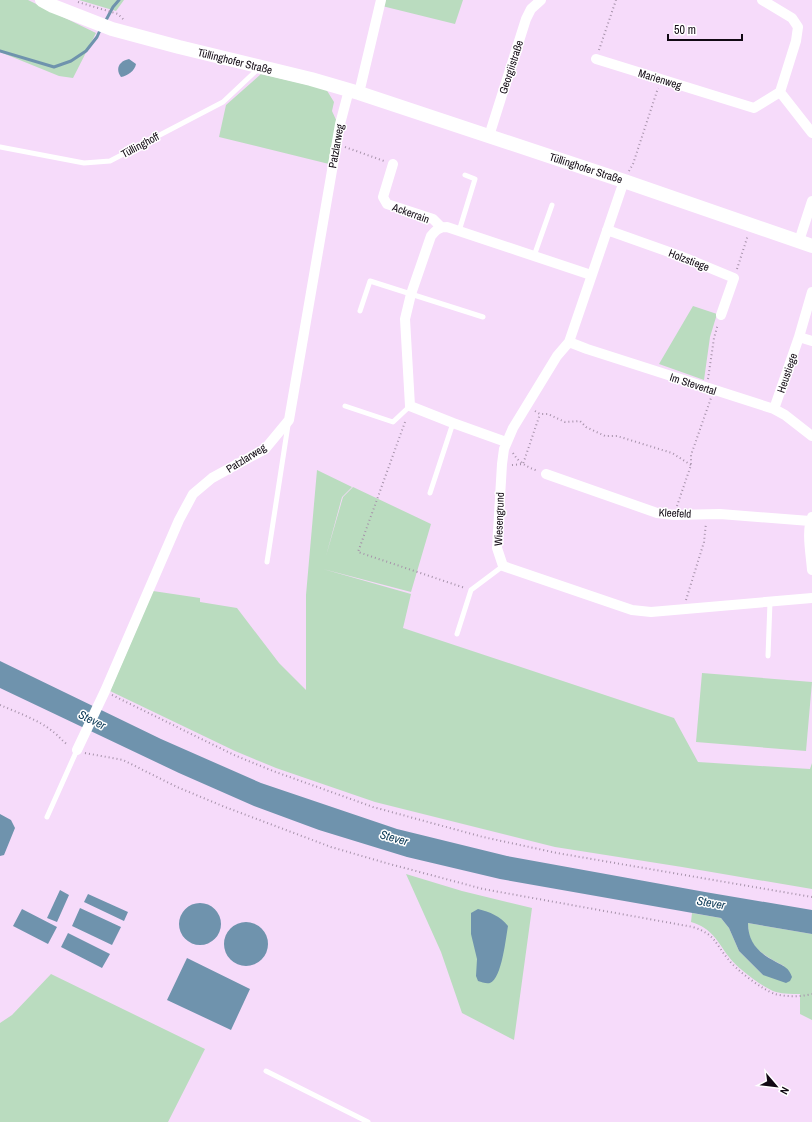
<svg xmlns="http://www.w3.org/2000/svg" width="812" height="1122" font-family="'Archivo Narrow',sans-serif">
  <rect width="100%" height="100%" fill="#f6dbfa"/>
  <path fill="#badcbf" d="M 0,0 L 28,0 L 96,33 L 73,78 L 59,76 L 0,52 Z
    M 79,0 L 124,0 L 116,11 Z
    M 384,0 L 463,0 L 455,24 L 382,6 Z
    M 261,74 L 326,89 L 334,102 L 332,111 L 337,122 L 329,164 L 219,137 L 226,105 Z
    M 693,306 L 717,314 L 710,337 L 704,380 L 659,364 Z
    M 317,470 L 352,487 L 342,497 L 326,556 L 343,497 L 353,487 L 431,524 L 411,592 L 323,569 L 411,594 L 403,628 L 674,718 L 698,762 L 810,769 L 812,763 L 812,889 L 682,867 L 555,847 L 375,802 L 276,768 L 235,751 L 110,691 L 153,591 L 200,598 L 200,602 L 237,608 L 279,663 L 306,690 L 306,595 Z
    M 702,673 L 812,682 L 806,751 L 696,742 Z
    M 406,874 L 462,891 L 532,908 L 514,1040 L 462,1013 L 441,952 Z
    M 692,913 L 721,918 L 729,928 L 739,951 L 763,975 L 784,966 C 774,961 759,953 753,944 C 749,938 748,929 748,923 L 812,934 L 812,1020 L 800,1014 L 800,994 C 792,994 784,994 776,992 C 763,988 736,967 729,957 C 716,940 713,929 691,922 Z
    M 51,974 L 205,1049 L 168,1122 L 0,1122 L 0,1023 L 12,1015 Z"/>
  <path fill="#6f93ad" d="M 129,59 L 136,64 C 135,71 127,76 121,77 C 115,69 119,61 129,59 Z
    M 0,661 L 161,739 L 261,783 L 397,829 L 507,856 L 705,892 L 812,910 L 812,934 L 748,923 C 748,943 759,953 776,962 C 784,966 789,968 792,977 L 790,981 L 786,983 L 763,975 L 739,951 L 729,928 L 721,918 L 500,879 L 407,857 L 319,830 L 254,806 L 179,773 L 0,688 Z
    M 0,814 L 11,820 L 15,828 L 4,855 L 0,856 Z
    M 60,890 L 69,895 L 57,922 L 47,918 Z
    M 88,894 L 128,912 L 124,921 L 84,902 Z
    M179 924a21 21 0 1 1 42 0a21 21 0 1 1-42 0Z
    M 80,908 L 121,927 L 112,945 L 72,926 Z
    M 22,909 L 57,927 L 48,944 L 13,926 Z
    M 478,909 C 490,912 500,916 508,926 C 506,936 502,979 490,983 C 486,984 482,982 478,981 L 476,976 L 477,959 L 471,934 L 471,913 Z
    M224 944a22 22 0 1 1 44 0a22 22 0 1 1-44 0Z
    M 68,933 L 110,954 L 102,968 L 61,947 Z
    M 187,958 L 250,989 L 231,1030 L 167,1000 Z"/>
  <g fill="none" stroke-linecap="round" stroke-linejoin="round">
    <path stroke="#6f93ad" stroke-width="3" d="M 105,22 L 113,7 L 119,0
      M 0,51 L 54,67 L 71,61 L 86,51 L 97,37 L 101,28"/>
    <path stroke="#a692aa" stroke-width="2" stroke-dasharray="1 3" stroke-linecap="butt" d="M 78,2 L 118,14 L 124,20
      M 599,50 L 616,0
      M 345,147 L 384,161
      M 629,171 L 633,164 L 658,88
      M 737,269 L 748,235
      M 708,379 L 714,338 L 718,324
      M 535,411 L 540,414 L 548,414 L 565,422 L 580,421 L 586,427 L 605,436 L 617,436 L 672,453 L 691,465
      M 405,422 L 358,552 L 465,588
      M 513,453 C 519,463 527,467 538,471
      M 512,465 L 523,464 L 540,414
      M 677,506 L 691,465 L 691,455 L 711,398
      M 686,600 L 704,542 L 706,523
      M 112,695 L 234,755 L 273,771 L 373,807 L 483,837 L 557,853 L 812,897
      M 0,705 C 16,712 39,720 52,731 C 58,735 62,741 68,745
      M 85,753 L 123,760 L 177,787 L 225,807 L 331,847 L 386,863 L 483,889 L 693,927 C 716,935 714,942 728,959 C 736,970 763,990 775,994 C 787,997 800,997 812,994"/>
    <path stroke="#fff" stroke-width="5" d="M 0,147 L 84,163 L 110,161 L 223,102 L 259,68
      M 459,231 L 475,179 L 465,175
      M 534,256 L 552,205
      M 360,311 L 370,281 L 483,317
      M 345,406 L 393,422 L 410,406
      M 430,493 L 453,423
      M 267,562 L 288,425
      M 457,634 L 471,590 L 503,566
      M 768,656 L 770,602
      M 47,817 L 77,750
      M 266,1071 L 368,1122"/>
    <path stroke="#fff" stroke-width="10" d="M 762,0 L 792,18 L 798,27 L 796,41 L 780,92 L 812,133
      M 596,59 L 754,108 L 780,92
      M 359,93 L 381,0
      M 489,136 L 526,19 L 531,9 L 541,0
      M 393,164 L 383,197 L 387,204 L 433,219 L 441,227
      M 624,181 L 569,342 L 557,356 L 513,428 L 504,449 L 502,464 L 497,548 L 503,566 L 632,610 L 651,612 L 812,598
      M 607,230 L 683,257 L 734,278 L 721,315
      M 799,241 L 812,201
      M 799,337 L 812,341
      M 569,342 L 587,349 L 774,409 L 785,415 L 812,436
      M 774,409 L 799,337 L 812,292
      M 506,442 L 453,423 L 410,406 L 405,319 L 411,294 L 431,236 C 436,230 439,227 447,227 L 591,275
      M 546,474 L 657,513 L 674,515 L 720,514 L 810,521
      M 812,517 C 806,531 811,555 812,570
      M 77,750 L 105,691 L 179,520 L 193,494 L 212,478 L 265,449 L 289,420 L 340,124 L 349,90"/>
    <path stroke="#fff" stroke-width="14" d="M 42,0 L 53,6 L 112,29 L 179,47 L 311,79 L 359,93 L 624,181 L 812,246"/>
  </g>
  <g text-anchor="middle" dominant-baseline="central" stroke-width="3" stroke-linejoin="round" paint-order="stroke">
    <g font-size="11" fill="#110913" stroke="#fff">
      <text transform="translate(235 61) rotate(14)">Tüllinghofer Straße</text>
      <text transform="translate(511 67) rotate(-72)">Georgiistraße</text>
      <text transform="translate(660 79) rotate(17)">Marienweg</text>
      <text transform="translate(140 145) rotate(-28)">Tüllinghoff</text>
      <text transform="translate(336 146) rotate(-80)">Patzlarweg</text>
      <text transform="translate(586 168) rotate(18)">Tüllinghofer Straße</text>
      <text transform="translate(411 213) rotate(20)">Ackerrain</text>
      <text transform="translate(689 260) rotate(21)">Holzstiege</text>
      <text transform="translate(787 373) rotate(-71)">Heustiege</text>
      <text transform="translate(693 384) rotate(18)">Im Stevertal</text>
      <text transform="translate(246 458) rotate(-32)">Patzlarweg</text>
      <text transform="translate(675 513) rotate(3)">Kleefeld</text>
      <text transform="translate(499 519) rotate(-88)">Wiesengrund</text>
    </g>
    <g font-size="12" font-style="italic" fill="#0a3956" stroke="#fff">
      <text transform="translate(92 720) rotate(26)">Stever</text>
      <text transform="translate(394 838) rotate(16)">Stever</text>
      <text transform="translate(711 903) rotate(10)">Stever</text>
    </g>
  </g>
  <g transform="translate(776 1086) rotate(118)" stroke="#ffffff" stroke-width="3" paint-order="stroke">
  <path d="M0-3L7 15L0 10L-7 15Z" fill="#110913"/>
  <text y="-6" font-size="11" font-weight="bold" text-anchor="middle" fill="#110913">N</text>
  </g>
  <path d="M668 34v6h74v-6" fill="none" stroke="#110913" stroke-width="2"/>
  <text x="674" y="34" font-size="12" fill="#110913" stroke="#ffffff" stroke-width="3" paint-order="stroke">50 m</text>
</svg>
